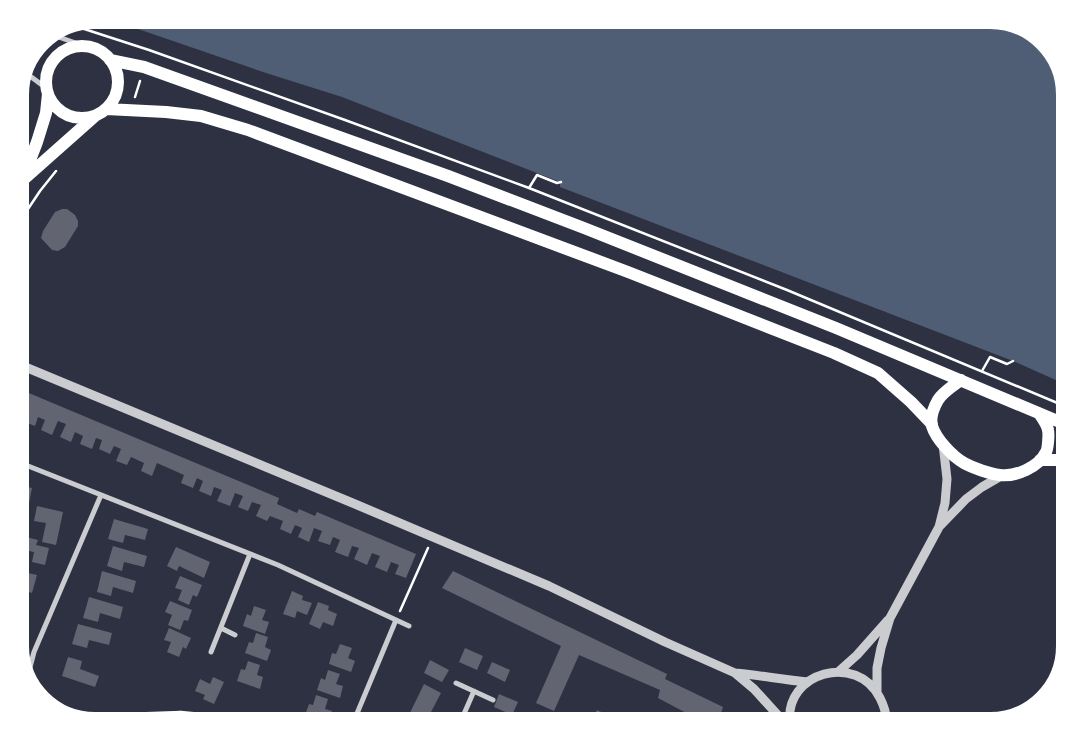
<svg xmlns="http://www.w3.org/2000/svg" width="1085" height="741" font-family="Ubuntu,sans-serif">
  <rect width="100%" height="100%" fill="#2d3142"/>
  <path fill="#4f5d75" d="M 106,18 L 990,18 L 1033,31 L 1057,57 L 1067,95 L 1067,385 L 1013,361 L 560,187 L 560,182 L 342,97 L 266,73 Z"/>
  <path fill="#626471" d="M 62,209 L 67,209 L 75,215 L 78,221 L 78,226 L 65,247 L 58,251 L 52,250 L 41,238 L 43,231 L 55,212 Z
    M 24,391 L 279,498 L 277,504 L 297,513 L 299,509 L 315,516 L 317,512 L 416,554 L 406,578 L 395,574 L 399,565 L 391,562 L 387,572 L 375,567 L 380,556 L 372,553 L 367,565 L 354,559 L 359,548 L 352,546 L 348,557 L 335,552 L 340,540 L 333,537 L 330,545 L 318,541 L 322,531 L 314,528 L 309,542 L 298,537 L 302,528 L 295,525 L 291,534 L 280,529 L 283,521 L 270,516 L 267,521 L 256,516 L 261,505 L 252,502 L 248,511 L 238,507 L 243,496 L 235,493 L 230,506 L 217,501 L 222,490 L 214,487 L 211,496 L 199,491 L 203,481 L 197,478 L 193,488 L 181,483 L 184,475 L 157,463 L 152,476 L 141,471 L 144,463 L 131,457 L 127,465 L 116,461 L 121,449 L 114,446 L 110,454 L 99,449 L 102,440 L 96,438 L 92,449 L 80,444 L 83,436 L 75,432 L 71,442 L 60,437 L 66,424 L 58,421 L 52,435 L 41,430 L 45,420 L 38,417 L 35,426 L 22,421 L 27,408 L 21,406 L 18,413 L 18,398 L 21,399 Z
    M 18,485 L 32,488 L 29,503 L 18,501 Z
    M 37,506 L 63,512 L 56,545 L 42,542 L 46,523 L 34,521 Z
    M 114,519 L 148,529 L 145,540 L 125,535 L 123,543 L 108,539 Z
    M 18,535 L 38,540 L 36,545 L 49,548 L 45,565 L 32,562 L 34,552 L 18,549 Z
    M 113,546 L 147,556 L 144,567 L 124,562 L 122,571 L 107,566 Z
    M 176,547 L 210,562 L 204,578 L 179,566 L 177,571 L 167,566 Z
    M 18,565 L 25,567 L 24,572 L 37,575 L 32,593 L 19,589 L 21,580 L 18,579 Z
    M 102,571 L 136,581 L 133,593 L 113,587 L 111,596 L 97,592 Z
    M 453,571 L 667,674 L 665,679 L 723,707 L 721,713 L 743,723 L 685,723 L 690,715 L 658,698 L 660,690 L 579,655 L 554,711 L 536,703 L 561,646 L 442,588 Z
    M 180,576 L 202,585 L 197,597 L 193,595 L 189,605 L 178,600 L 182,590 L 175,588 Z
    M 292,591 L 303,596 L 302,600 L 312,603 L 307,615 L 297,611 L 295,618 L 283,614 Z
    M 89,597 L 123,607 L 120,619 L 100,613 L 98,622 L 83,618 Z
    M 18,598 L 26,600 L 21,618 L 18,617 Z
    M 170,601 L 192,610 L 188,621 L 184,620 L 180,630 L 168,625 L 172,615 L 165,612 Z
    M 318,602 L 329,606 L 328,610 L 337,614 L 333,626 L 323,622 L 320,629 L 309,624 Z
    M 254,606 L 266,610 L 262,620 L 269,622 L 265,634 L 243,626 L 247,614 L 251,616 Z
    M 78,624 L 112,633 L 109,645 L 89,640 L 87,648 L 72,644 Z
    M 169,628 L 191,638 L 186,649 L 183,647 L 179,657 L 167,652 L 171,642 L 164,640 Z
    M 256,633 L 268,637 L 265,647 L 271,650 L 267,661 L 245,653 L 249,642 L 253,643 Z
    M 340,644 L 352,648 L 348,658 L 355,661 L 351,672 L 329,664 L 332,653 L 336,654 Z
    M 465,648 L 483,656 L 477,670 L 459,662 Z
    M 68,657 L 82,661 L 80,669 L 99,676 L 95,687 L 62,676 Z
    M 430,660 L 449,670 L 442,682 L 424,673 Z
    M 248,661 L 260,665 L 257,675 L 263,677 L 260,689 L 237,681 L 241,669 L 245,670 Z
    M 492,662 L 510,670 L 505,682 L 487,673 Z
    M 328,670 L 340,674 L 336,684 L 343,686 L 340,698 L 317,690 L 321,678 L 325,680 Z
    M 213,677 L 224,682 L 214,704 L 203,699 L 205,695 L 195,691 L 200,679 L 210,684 Z
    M 424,684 L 441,693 L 431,712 L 425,723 L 405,723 Z
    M 499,694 L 518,702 L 512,715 L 494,707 Z
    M 316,695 L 328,699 L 325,709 L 332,711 L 328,723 L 305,715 L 309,704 L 313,705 Z
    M 597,710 L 614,718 L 612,723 L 594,723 L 591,722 Z
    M 489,713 L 506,721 L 505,723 L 484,723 Z"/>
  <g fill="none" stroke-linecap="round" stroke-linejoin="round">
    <path stroke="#fff" stroke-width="2.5" d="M 75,26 L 149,50 L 345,120 L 529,188 L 787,290 L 1067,407
      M 135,97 L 140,81
      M 529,188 L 537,175 L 557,183 L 561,182
      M 18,224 L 40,191 L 56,171
      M 982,371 L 990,357 L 1007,364 L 1013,361
      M 400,611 L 428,548
      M 69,716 L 181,712 L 296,723
      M 176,723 L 180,712"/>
    <path stroke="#caccd0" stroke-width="5" d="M 53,35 L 84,46
      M 26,73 L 46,88
      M 18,462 L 278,565 L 409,626
      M 221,628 L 235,635
      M 211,652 L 250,554
      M 456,683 L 493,700
      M 28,685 L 28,675 L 34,652 L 101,495
      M 353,723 L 396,620
      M 460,723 L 474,691"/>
    <path stroke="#caccd0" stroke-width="9" d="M 18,364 L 355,504 L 549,586 L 665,642 L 735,673 L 754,689 L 785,723
      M 939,527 L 966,499 L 982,487 L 1001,476
      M 838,672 L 857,655 L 888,620
      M 735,673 C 760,675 783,680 808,682
      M 877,692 L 877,668 L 881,648 L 890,618 L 939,527 L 945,503 L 947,479 L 943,444
      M 790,723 C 784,672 857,652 880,698 C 884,706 887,714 886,723"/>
    <path stroke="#fff" stroke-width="12" d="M46 82a36 36 0 1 1 72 0a36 36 0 1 1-72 0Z
      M 110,60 L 144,67 L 448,176 L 584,228 L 836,328 L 1067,425
      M 106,109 L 166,112 L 201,116 L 248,130 L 628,272 L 834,353 L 878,373 L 911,402 L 932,424
      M 24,179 L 95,116
      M 18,189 L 22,181 L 37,142 L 46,113 L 48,94
      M 961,380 C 953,386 943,392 938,400 C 934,407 930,418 932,426 C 936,439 952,456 964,463 C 973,468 990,474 1000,475 C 1016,477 1039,467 1046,452 C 1048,449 1049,434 1048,430 C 1047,424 1042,418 1039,413
      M 1040,460 L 1064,460 L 1067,461"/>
  </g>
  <path d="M0 0H1085V741H0ZM95 26H990A69 69 0 0 1 1059 95V646A69 69 0 0 1 990 715H95A69 69 0 0 1 26 646V95A69 69 0 0 1 95 26Z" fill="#fff" fill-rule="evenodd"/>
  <path fill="none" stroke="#fff" stroke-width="6" d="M95 26H990A69 69 0 0 1 1059 95V646A69 69 0 0 1 990 715H95A69 69 0 0 1 26 646V95A69 69 0 0 1 95 26Z"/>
</svg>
